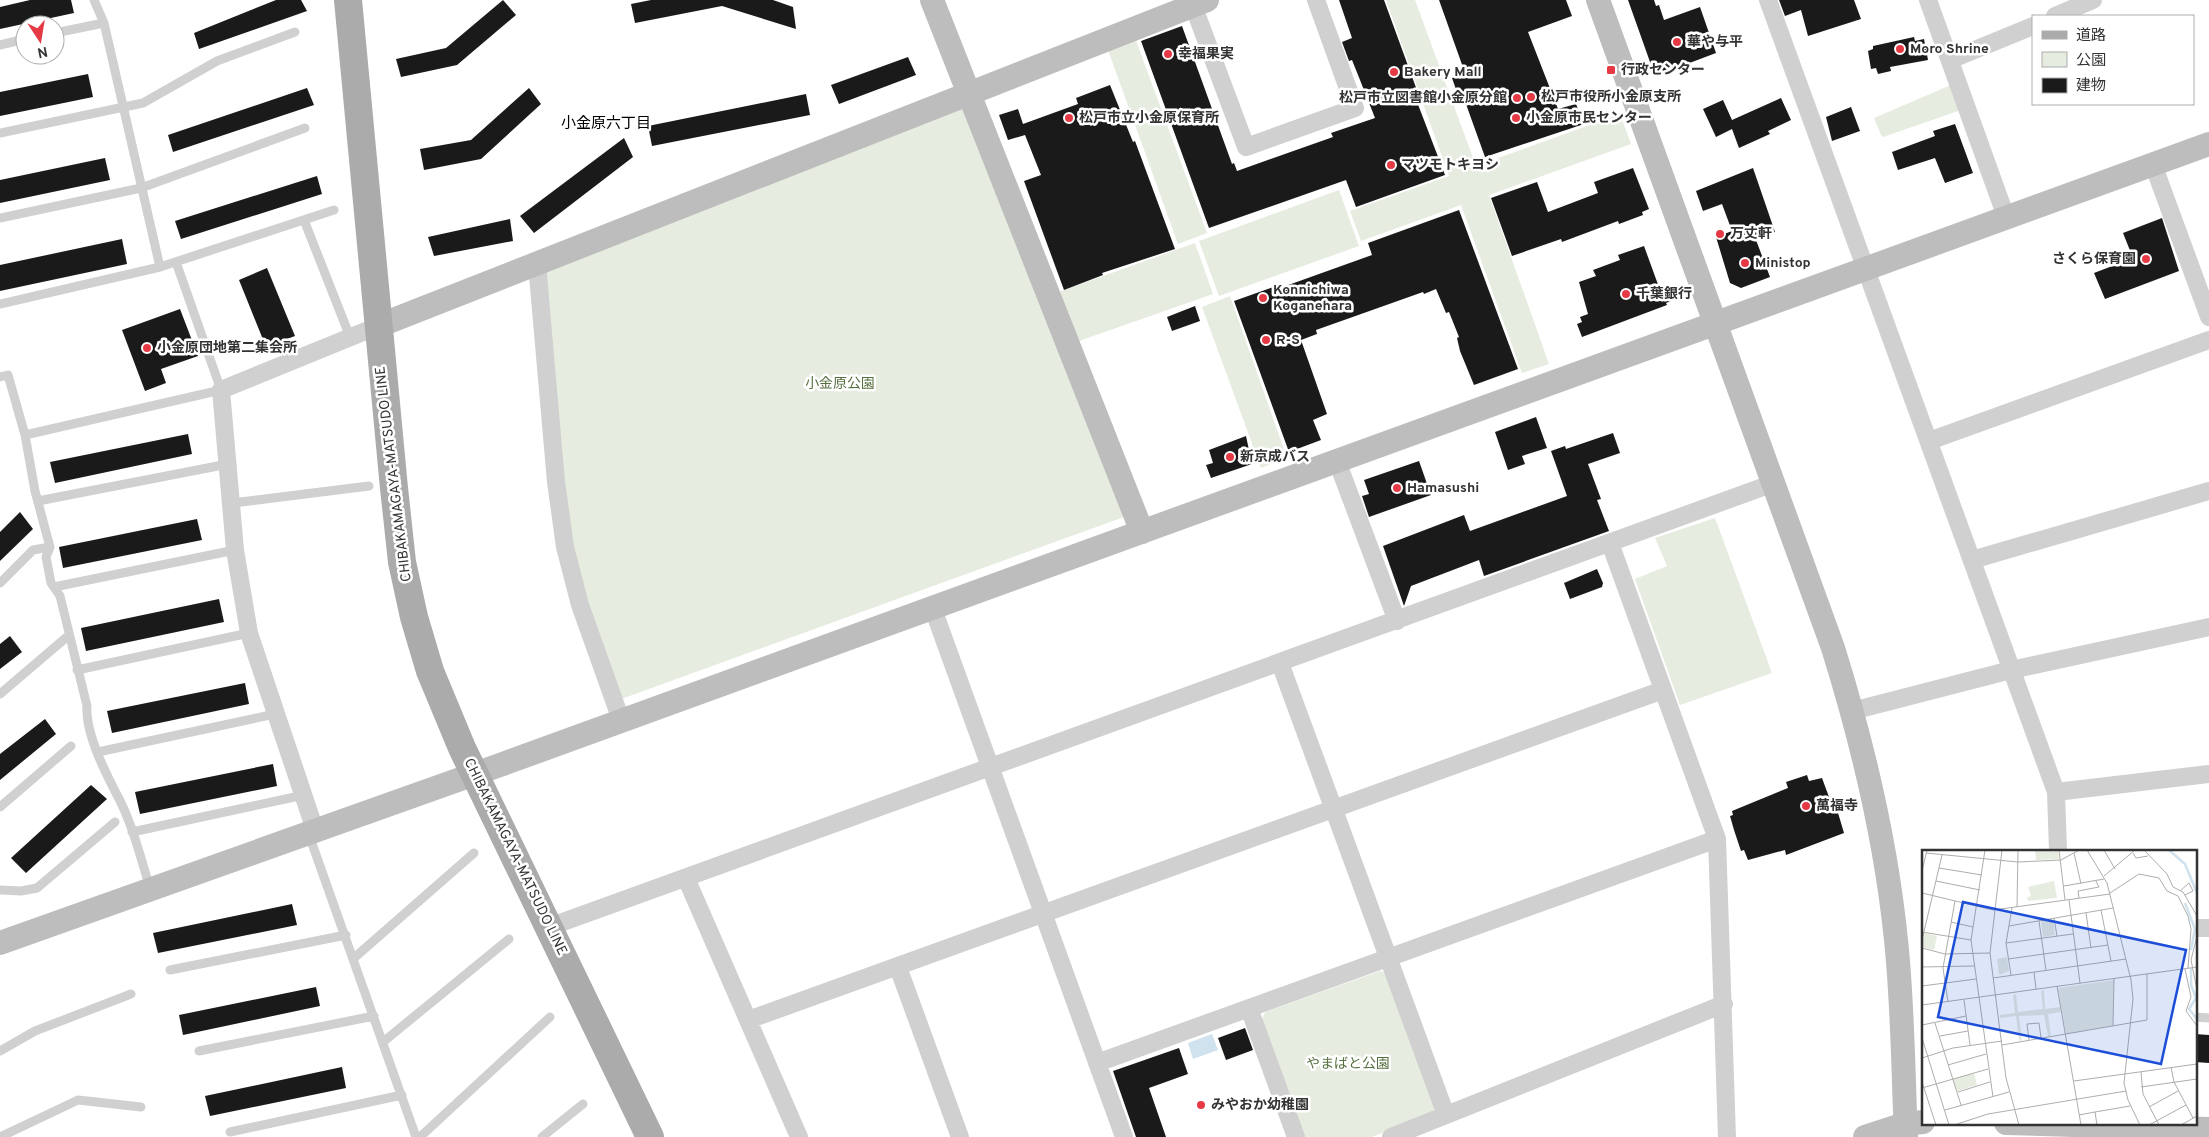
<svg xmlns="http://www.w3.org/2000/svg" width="2209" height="1137" font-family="Overpass,'Noto Sans JP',sans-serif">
  <rect width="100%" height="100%" fill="#fff"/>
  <path fill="#e6ecdf" d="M 1386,0 L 1415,0 L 1476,166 L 1620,114 L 1631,144 L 1489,195 L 1549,364 L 1522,373 L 1461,205 L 1361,241 L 1350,211 L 1449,176 Z
    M 1135,38 L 1207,233 L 1178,244 L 1108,50 Z
    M 1958,82 L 1967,108 L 1883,137 L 1881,135 L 1874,118 Z
    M 969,93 L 1135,513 L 613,702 L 573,577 L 537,264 Z
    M 1339,190 L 1359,246 L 1219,296 L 1199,241 Z
    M 1195,243 L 1213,294 L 1079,341 L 1056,293 Z
    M 1230,296 L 1287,458 L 1261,468 L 1202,307 Z
    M 1715,518 L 1772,673 L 1680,705 L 1635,579 L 1667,566 L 1655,538 Z
    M 1380,971 L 1387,973 L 1435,1107 L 1432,1113 L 1372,1137 L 1304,1137 L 1262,1020 L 1265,1012 Z"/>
  <path fill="#cfe2ee" d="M 1212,1034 L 1218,1050 L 1193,1059 L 1188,1043 Z"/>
  <path fill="#1a1a1a" d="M 30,0 L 71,0 L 74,13 L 0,29 L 0,7 Z
    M 276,0 L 301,0 L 307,11 L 199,49 L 194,33 Z
    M 503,0 L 516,15 L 457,65 L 401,77 L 396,59 L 446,48 Z
    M 651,0 L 773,0 L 793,7 L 796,29 L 722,6 L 635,23 L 631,4 Z
    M 1339,0 L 1384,0 L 1418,93 L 1414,94 L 1445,175 L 1356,207 L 1346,180 L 1209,228 L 1141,41 L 1182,26 L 1232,164 L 1234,163 L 1237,171 L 1333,137 L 1331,133 L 1375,118 L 1360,80 L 1352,60 L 1349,61 L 1342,42 L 1352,38 Z
    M 1439,0 L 1566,0 L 1572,16 L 1528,32 L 1558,109 L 1576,104 L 1584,124 L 1485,157 L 1462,93 L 1458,95 L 1452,78 L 1465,73 Z
    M 1628,0 L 1654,0 L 1656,6 L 1659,5 L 1664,20 L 1700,7 L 1716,53 L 1655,76 Z
    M 1779,0 L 1854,0 L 1861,19 L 1808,36 L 1801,10 L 1785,16 Z
    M 1914,37 L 1915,41 L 1924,39 L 1928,60 L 1890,67 L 1891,71 L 1878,74 L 1876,68 L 1871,69 L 1868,51 L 1873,49 L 1873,46 Z
    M 908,57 L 916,75 L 839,104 L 831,85 Z
    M 88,74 L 93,97 L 0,116 L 0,92 Z
    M 1110,85 L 1133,142 L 1135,141 L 1175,249 L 1102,273 L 1103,275 L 1064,290 L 1024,181 L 1041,175 L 1025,135 L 1008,140 L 999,115 L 1018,109 L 1023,124 L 1078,104 L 1076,98 Z
    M 307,88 L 314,105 L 173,152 L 168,135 Z
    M 529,88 L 541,104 L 481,159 L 424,170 L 420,149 L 471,140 Z
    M 806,94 L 810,115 L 652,146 L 648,126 Z
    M 1781,98 L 1791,120 L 1768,131 L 1770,134 L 1739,148 L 1732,129 L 1716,137 L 1703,109 L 1723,100 L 1732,120 Z
    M 1851,107 L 1860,131 L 1832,141 L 1826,117 Z
    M 1955,124 L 1973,173 L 1945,183 L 1935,158 L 1898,170 L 1892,152 L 1935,136 L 1933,131 Z
    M 624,138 L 633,157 L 534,233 L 520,216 Z
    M 105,158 L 110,180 L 0,203 L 0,180 Z
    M 1633,168 L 1649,209 L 1642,212 L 1643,215 L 1619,224 L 1618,221 L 1562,242 L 1561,239 L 1512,256 L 1491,198 L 1537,182 L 1548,212 L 1598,193 L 1594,182 Z
    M 1753,168 L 1775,232 L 1756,240 L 1770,277 L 1741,288 L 1730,283 L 1716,237 L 1732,231 L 1722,204 L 1703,211 L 1696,191 Z
    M 317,176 L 322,194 L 181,239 L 175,221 Z
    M 1459,210 L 1518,369 L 1474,385 L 1460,351 L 1457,338 L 1459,337 L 1449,312 L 1446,313 L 1436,289 L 1424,294 L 1423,292 L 1316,330 L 1317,334 L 1301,340 L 1327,414 L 1313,420 L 1321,440 L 1289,452 L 1234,301 L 1279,285 L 1280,288 L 1372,255 L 1368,243 Z
    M 2162,218 L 2179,271 L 2105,299 L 2094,273 L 2133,258 L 2123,233 Z
    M 510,219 L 513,241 L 434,256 L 428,237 Z
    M 122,239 L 127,264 L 0,291 L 0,265 Z
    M 1644,246 L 1660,290 L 1666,288 L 1671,301 L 1666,303 L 1667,305 L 1582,337 L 1577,324 L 1582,322 L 1580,317 L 1588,314 L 1579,282 L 1596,276 L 1593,270 L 1620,260 L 1618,255 Z
    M 267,268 L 295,336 L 266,347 L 239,280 Z
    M 1195,306 L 1200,321 L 1172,331 L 1167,317 Z
    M 180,309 L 198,356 L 161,369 L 166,383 L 145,391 L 122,330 Z
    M 1536,417 L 1547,448 L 1522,456 L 1525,464 L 1508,470 L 1495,432 Z
    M 1613,433 L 1620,453 L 1588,464 L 1601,499 L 1597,500 L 1609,531 L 1484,576 L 1479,560 L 1411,586 L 1404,606 L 1383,546 L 1464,515 L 1470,531 L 1567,496 L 1551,451 L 1565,446 L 1566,449 Z
    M 188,434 L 192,454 L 55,483 L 50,462 Z
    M 1246,436 L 1252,464 L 1211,478 L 1206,465 L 1213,463 L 1209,450 Z
    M 1419,461 L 1431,495 L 1369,517 L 1362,496 L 1369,494 L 1364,480 Z
    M 20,512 L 33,529 L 0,561 L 0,532 Z
    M 197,519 L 202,540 L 63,568 L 59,547 Z
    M 1597,569 L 1603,583 L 1602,587 L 1570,599 L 1564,583 Z
    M 219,599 L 224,622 L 86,651 L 81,628 Z
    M 10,636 L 22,652 L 0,669 L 0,644 Z
    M 245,683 L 249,704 L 112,733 L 107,711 Z
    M 45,719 L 56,734 L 0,780 L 0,754 Z
    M 273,764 L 277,786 L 140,814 L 135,792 Z
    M 1807,775 L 1809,781 L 1822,778 L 1829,797 L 1833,796 L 1844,833 L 1786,855 L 1785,850 L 1748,860 L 1744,850 L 1741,851 L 1734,830 L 1730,816 L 1733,815 L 1732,811 L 1788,788 L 1786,782 Z
    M 91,785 L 107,799 L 26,873 L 11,858 Z
    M 292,904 L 297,925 L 158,953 L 153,933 Z
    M 316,987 L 320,1006 L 183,1035 L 179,1015 Z
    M 1245,1028 L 1253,1050 L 1226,1060 L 1218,1038 Z
    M 2195,1034 L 2209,1035 L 2209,1063 L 2195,1062 Z
    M 1179,1048 L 1188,1074 L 1149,1088 L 1166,1137 L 1136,1137 L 1113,1071 Z
    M 342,1067 L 346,1088 L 210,1116 L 205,1096 Z"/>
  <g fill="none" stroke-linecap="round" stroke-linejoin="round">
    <path stroke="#d0d0d0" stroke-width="9" d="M 94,0 L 104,23 L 160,267
      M 55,33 L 104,23
      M 0,45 L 25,39
      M 0,133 L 143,103 L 217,61 L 295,32
      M 0,218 L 141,188 L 305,128
      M 304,220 L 350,337
      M 0,304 L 160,267 L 334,210
      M 0,377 L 8,375 L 25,435 L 35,491 L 50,547 L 46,557 L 51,583 L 60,596 L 87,706 C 85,732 104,770 116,793 C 132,822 140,856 150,888
      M 25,435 L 221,390 L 176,262
      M 38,501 L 228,464
      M 233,503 L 369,486
      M 0,583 L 33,550 L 50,547
      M 54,587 L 235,550
      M 77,670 L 249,633
      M 0,694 L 68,636
      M 98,752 L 275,714
      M 0,807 L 71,746
      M 132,832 L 304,795
      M 309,835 L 416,1137
      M 0,890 L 21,891 L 37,888 L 115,822
      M 354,958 L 474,853
      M 170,970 L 346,935
      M 2195,1017 L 2209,1018
      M 383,1042 L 509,939
      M 0,1051 L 35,1031 L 131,994
      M 199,1051 L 374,1016
      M 230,1132 L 402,1095
      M 0,1137 L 78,1100 L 141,1107
      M 420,1137 L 550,1017
      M 542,1137 L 583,1104"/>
    <path stroke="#d0d0d0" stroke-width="18" d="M 1768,0 L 2056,792 L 2058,851
      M 1928,0 L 2006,217
      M 1193,5 L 1246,147 L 1355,108 L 1316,0
      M 2055,16 L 2093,0
      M 1950,60 L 2033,26
      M 2153,164 L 2209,317
      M 537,264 L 556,482 L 565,547 L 580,605 L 621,720
      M 1929,441 L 2209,340
      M 1337,461 L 1397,621
      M 1610,543 L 1717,839 L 1727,1137
      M 1972,560 L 2209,491
      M 932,606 L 1124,1137
      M 1280,663 L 1446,1115
      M 1852,711 L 2011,670 L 2209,627
      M 2056,792 L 2209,774
      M 315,830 L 249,633 L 235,550 L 221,390 L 378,326
      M 686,878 L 799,1137
      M 549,927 L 1774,483
      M 2195,928 L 2209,928
      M 898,967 L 960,1137
      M 1249,1008 L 1296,1137
      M 748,1020 L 1663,690
      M 1097,1063 L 1717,839
      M 1391,1137 L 1724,1004"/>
    <path stroke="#bdbdbd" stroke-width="24" d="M 932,0 L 1142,532
      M 1598,0 L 1833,648 C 1863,744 1886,841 1896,940 C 1903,1006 1903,1071 1906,1137
      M 378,326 L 1207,0
      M 0,943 L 500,765 L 2209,144
      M 2006,1123 L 2209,1129
      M 1865,1137 L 1905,1124 L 1923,1122"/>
    <path stroke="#ababab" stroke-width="28" d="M 348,0 L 394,488 L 402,562 L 414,617 L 430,671 L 462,748 L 650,1137"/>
  </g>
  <g fill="#e63946" stroke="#fff" stroke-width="2">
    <circle cx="1677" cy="42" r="5"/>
    <circle cx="1900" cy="49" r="5"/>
    <circle cx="1168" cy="54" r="5"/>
    <rect x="1606" y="65" width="10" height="10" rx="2.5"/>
    <circle cx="1394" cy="72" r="5"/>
    <circle cx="1531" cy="97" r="5"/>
    <circle cx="1517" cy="98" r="5"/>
    <circle cx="1069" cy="118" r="5"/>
    <circle cx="1516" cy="118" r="5"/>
    <circle cx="1391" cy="165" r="5"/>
    <circle cx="1720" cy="234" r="5"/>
    <circle cx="2146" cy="259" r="5"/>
    <circle cx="1745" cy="263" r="5"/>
    <circle cx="1626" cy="294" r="5"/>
    <circle cx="1263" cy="298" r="5"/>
    <circle cx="1266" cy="340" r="5"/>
    <circle cx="147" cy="348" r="5"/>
    <circle cx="1230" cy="457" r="5"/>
    <circle cx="1397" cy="488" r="5"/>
    <circle cx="1806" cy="806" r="5"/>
    <circle cx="1201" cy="1105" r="5"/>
  </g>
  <g text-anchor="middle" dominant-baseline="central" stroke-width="5" stroke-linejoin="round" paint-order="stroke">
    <g font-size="14" font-weight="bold" fill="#333" stroke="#fff" text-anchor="start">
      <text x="1687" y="42">華や与平</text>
      <text x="1910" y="49">Moro Shrine</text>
      <text x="1178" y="54">幸福果実</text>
      <text x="1621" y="70">行政センター</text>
      <text x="1404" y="72">Bakery Mall</text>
      <text x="1541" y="97">松戸市役所小金原支所</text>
      <text x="1507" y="98" text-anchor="end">松戸市立図書館小金原分館</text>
      <text x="1079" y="118">松戸市立小金原保育所</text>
      <text x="1526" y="118">小金原市民センター</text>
      <text x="1401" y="165">マツモトキヨシ</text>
      <text x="1730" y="234">万丈軒</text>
      <text x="2136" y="259" text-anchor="end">さくら保育園</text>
      <text x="1755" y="263">Ministop</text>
      <text x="1273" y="290">Konnichiwa<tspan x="1273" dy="16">Koganehara</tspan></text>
      <text x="1636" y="294">千葉銀行</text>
      <text x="1276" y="340">R-S</text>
      <text x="157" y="348">小金原団地第二集会所</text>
      <text x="1240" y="457">新京成バス</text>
      <text x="1407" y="488">Hamasushi</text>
      <text x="1816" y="806">萬福寺</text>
      <text x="1211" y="1105">みやおか幼稚園</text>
    </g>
    <g font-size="14" fill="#56703f" stroke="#fff">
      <text x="840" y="384">小金原公園</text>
      <text x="1348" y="1064">やまばと公園</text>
    </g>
    <g font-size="14" fill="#333" stroke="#fff">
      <text transform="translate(394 474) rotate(-97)">CHIBAKAMAGAYA-MATSUDO LINE</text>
      <text transform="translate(515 857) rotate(64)">CHIBAKAMAGAYA-MATSUDO LINE</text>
    </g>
    <g font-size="15" fill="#000" stroke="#fff">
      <text x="606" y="124">小金原六丁目</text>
    </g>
  </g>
  <g transform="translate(1922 850)">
    <rect width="275" height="275" fill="#fff"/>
    <path d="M 113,0 L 136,0 L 137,9 L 114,10 ZM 132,31 L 135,48 L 106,51 L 105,47 L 109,46 L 106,37 ZM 131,69 L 133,85 L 121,87 L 119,71 ZM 2,83 L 15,86 L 12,100 L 0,97 ZM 85,107 L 87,121 L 77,125 L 75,109 ZM 192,130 L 191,176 L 144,184 L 136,138 ZM 122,140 L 123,159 L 138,157 L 139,162 L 126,164 L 129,186 L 126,186 L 122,165 L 97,166 L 100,190 L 97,191 L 94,166 L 78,168 L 78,165 L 93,163 L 91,145 L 94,144 L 96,162 L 121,159 L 119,141 ZM 52,223 L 55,235 L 35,241 L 31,229 Z" fill="#e6ecdf"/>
    <path fill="none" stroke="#cfe2ee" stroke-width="2.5" d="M 247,0 L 263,14 L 275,43M 263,53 L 273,79 L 269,100M 269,118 L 269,135 L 274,148 L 267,159 L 275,169"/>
    <path fill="none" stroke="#adadad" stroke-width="1" d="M 63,0 L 49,90 L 71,247M 80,0 L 68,103 L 84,228 L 97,275M 137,0 L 143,50M 165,0 L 185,33 L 209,130 L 211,149 L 202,233 L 206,250 L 218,275M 182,0 L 193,19M 222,0 L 245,24 L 251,37 L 261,42 L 275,66M 4,3 L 96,12 L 139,10 L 157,0M 152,3 L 159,34M 211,3 L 214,8 L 226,6M 17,18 L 60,25M 0,21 L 5,0M 182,26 L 213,0M 14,31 L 58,40M 142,36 L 182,29M 258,41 L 267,33 L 271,41 L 263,45M 0,43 L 71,60 L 188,44M 188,43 L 217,24 L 237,28 L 245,41 L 256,46 L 266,66 L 269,79 L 266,118M 157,48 L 156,41 L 177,37 L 174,31M 147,50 L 158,133M 95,57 L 96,0M 179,60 L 189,111M 164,63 L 169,98M 132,68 L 135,86M 117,71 L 124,120M 29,72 L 51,77M 87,76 L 191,58M 0,82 L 49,90M 275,86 L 269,110 L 275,140M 0,90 L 20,5M 84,93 L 151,84M 0,98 L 23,104 L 68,103M 86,109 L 186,95M 0,117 L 52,116M 21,118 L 33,51M 21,118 L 26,152M 263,119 L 269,147 L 264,161 L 275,176M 112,122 L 114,139M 89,125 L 84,93 L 90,58M 71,128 L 204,109M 0,136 L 54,129M 135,136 L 159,275M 42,150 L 48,195M 0,155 L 275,117M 13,173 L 39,255M 0,175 L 44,166M 191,176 L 192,128M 18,186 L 46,181M 0,188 L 27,275M 107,190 L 105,174 L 117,173 L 119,188M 80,195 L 225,170 L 225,124M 0,208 L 31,198 L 80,191M 26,215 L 64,204M 249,217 L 252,232 L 271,268M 219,222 L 221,244 L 237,275M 152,231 L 275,214M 0,232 L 14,275M 219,237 L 275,229M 0,238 L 66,219M 36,242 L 68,232M 227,257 L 256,241M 23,260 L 87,242M 173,262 L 208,256M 157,265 L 173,262 L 175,275M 32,275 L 66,264 L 204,241M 227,275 L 264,255M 259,275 L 275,266"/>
    <path fill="#1d4ed8" fill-opacity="0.15" stroke="#1d4ed8" stroke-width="2.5" d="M 41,52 L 264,100 L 239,214 L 16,167 Z"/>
    <rect width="275" height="275" fill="none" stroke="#333" stroke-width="2.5"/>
  </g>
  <rect x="2032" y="15" width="162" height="90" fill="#ffffff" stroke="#adadad"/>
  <rect x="2042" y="31" width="25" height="8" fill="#ababab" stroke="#adadad"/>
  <text x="2076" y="40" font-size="15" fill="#333333">道路</text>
  <rect x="2042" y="52" width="25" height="15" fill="#e6ecdf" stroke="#adadad"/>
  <text x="2076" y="65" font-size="15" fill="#333333">公園</text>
  <rect x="2042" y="78" width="25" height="15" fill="#1a1a1a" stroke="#adadad"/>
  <text x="2076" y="90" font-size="15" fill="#333333">建物</text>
  <g transform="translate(40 40) rotate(168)"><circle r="24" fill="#ffffff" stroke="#adadad"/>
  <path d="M0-4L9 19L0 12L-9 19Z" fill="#e63946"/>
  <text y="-8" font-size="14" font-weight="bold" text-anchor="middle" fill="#333333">N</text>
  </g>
</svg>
